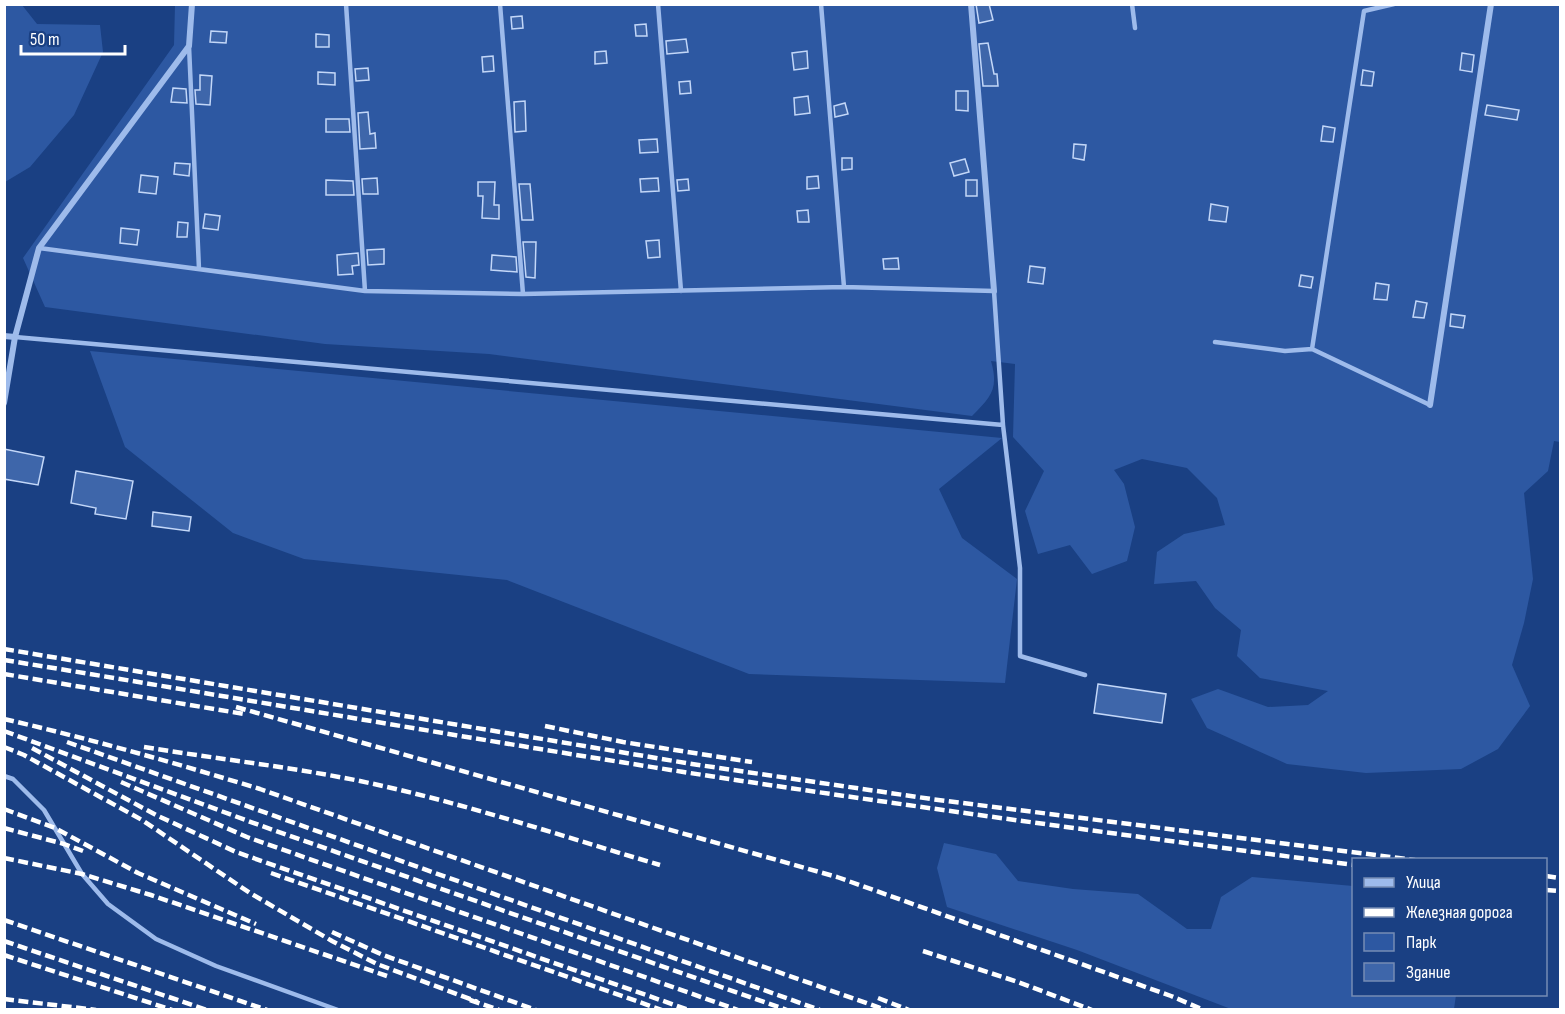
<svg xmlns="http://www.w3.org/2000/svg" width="1565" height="1014" font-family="'Sofia Sans Condensed',sans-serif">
  <rect width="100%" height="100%" fill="#1a4083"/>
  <path fill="#2d58a2" d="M 5,4 L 22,5 L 37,24 L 100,25 L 103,52 L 74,115 L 30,167 L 5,182 Z
    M 175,5 L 1560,5 L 1560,442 L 1554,441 L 1548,471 L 1524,493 L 1533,579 L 1524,623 L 1512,665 L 1530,706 L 1498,749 L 1461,769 L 1366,773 L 1287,764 L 1207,728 L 1191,699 L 1218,689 L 1268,707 L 1308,705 L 1328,691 L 1260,678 L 1237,656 L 1241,630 L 1215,608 L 1196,581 L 1154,584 L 1157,552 L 1184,534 L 1225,525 L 1217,498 L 1187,468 L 1142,459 L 1114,470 L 1124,484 L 1135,527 L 1127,561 L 1092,574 L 1070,545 L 1038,554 L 1025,511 L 1044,471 L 1013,437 L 1015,364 L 991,361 C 999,389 991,397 972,416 L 489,354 L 325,344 L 45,307 L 23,258 L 174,45 Z
    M 90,351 L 1002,438 L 939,489 L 962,538 L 1017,579 L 1005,683 L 749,674 L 507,580 L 304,559 L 233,533 L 125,447 Z
    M 944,843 L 996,854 L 1018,881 L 1073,889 L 1138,894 L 1187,929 L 1211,929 L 1221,897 L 1252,877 L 1353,886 L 1354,994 L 1456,995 L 1454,1009 L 1231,1009 L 1077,950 L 947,907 L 937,868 Z"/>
  <path fill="#3e66aa" stroke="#c3d7f8" stroke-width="1.5" d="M 976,4 L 989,4 L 993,20 L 979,23 Z
    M 522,16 L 523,28 L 512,29 L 511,17 Z
    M 646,24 L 647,36 L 636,36 L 635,25 Z
    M 211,31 L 227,32 L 226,43 L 210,42 Z
    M 316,34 L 329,35 L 329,47 L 316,47 Z
    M 686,39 L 688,52 L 667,54 L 666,41 Z
    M 988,43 L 994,74 L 997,74 L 998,86 L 983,86 L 979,44 Z
    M 606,51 L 607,63 L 595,64 L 595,52 Z
    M 807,51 L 808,68 L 794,70 L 792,53 Z
    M 1462,53 L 1474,55 L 1472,72 L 1460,70 Z
    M 493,56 L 494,71 L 483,72 L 482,57 Z
    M 368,68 L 369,80 L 356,81 L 355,69 Z
    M 1363,70 L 1374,72 L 1372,86 L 1361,85 Z
    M 318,72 L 335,73 L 335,85 L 318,84 Z
    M 200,75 L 212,76 L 210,105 L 196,104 L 195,90 L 200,90 Z
    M 690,81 L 691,93 L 680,94 L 679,82 Z
    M 173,88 L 186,89 L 187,103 L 171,102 Z
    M 956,91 L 968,91 L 968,111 L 956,110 Z
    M 808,96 L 810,113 L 795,115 L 794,98 Z
    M 525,101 L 526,131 L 515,132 L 514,102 Z
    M 845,103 L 848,114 L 835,117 L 834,106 Z
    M 1487,105 L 1519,110 L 1517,120 L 1485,115 Z
    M 368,112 L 370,134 L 375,133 L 376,148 L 360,149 L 358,113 Z
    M 326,119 L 349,119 L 350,132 L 326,132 Z
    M 1323,126 L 1335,128 L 1333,142 L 1321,141 Z
    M 657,139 L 658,152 L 640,153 L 639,140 Z
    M 1074,144 L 1086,145 L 1084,160 L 1073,158 Z
    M 842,158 L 852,158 L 852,169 L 842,170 Z
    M 965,159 L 969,172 L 954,176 L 950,163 Z
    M 175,163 L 190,164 L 189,176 L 174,174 Z
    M 141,175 L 158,177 L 156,194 L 139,192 Z
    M 818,176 L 819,188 L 807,189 L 807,177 Z
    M 377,178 L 378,194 L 363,194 L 362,179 Z
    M 658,178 L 659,191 L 641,192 L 640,179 Z
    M 688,179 L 689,190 L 678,191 L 677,180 Z
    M 326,180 L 353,181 L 354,195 L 326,195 Z
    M 966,180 L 977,180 L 977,196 L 966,196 Z
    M 478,182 L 495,182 L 494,205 L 499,205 L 499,219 L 482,218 L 483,196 L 478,196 Z
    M 519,184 L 530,184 L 533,220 L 522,220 Z
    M 1211,204 L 1228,207 L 1226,222 L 1209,220 Z
    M 808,210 L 809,222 L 798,222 L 797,211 Z
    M 205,214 L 220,216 L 218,230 L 203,228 Z
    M 178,222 L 188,223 L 187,237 L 177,237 Z
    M 121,228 L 139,230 L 137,245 L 120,243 Z
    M 659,240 L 660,257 L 648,258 L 646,241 Z
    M 523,242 L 536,242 L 535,278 L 526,277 Z
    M 384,249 L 384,264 L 368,265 L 367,250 Z
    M 358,253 L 359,265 L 352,266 L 353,274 L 338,275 L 337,255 Z
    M 492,255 L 516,257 L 517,272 L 491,270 Z
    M 898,258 L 899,269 L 884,269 L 883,259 Z
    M 1030,266 L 1045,268 L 1043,284 L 1028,282 Z
    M 1301,275 L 1313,277 L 1311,288 L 1299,286 Z
    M 1376,283 L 1389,285 L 1387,300 L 1374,299 Z
    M 1416,301 L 1427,303 L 1424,318 L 1413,317 Z
    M 1451,314 L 1465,316 L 1463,328 L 1450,326 Z
    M 4,449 L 44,457 L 38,485 L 4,479 Z
    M 76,471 L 133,481 L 126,519 L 95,514 L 96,508 L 71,503 Z
    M 153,512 L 191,517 L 189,531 L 152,526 Z
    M 1098,684 L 1166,694 L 1162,723 L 1094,713 Z"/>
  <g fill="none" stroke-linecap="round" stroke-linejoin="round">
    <path stroke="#9ebbeb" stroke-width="4.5" d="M 346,4 L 365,291
      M 500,4 L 523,294
      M 658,4 L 681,291
      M 821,4 L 844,287
      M 1132,4 L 1135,28
      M 189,46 L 199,269
      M 39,248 L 365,291 L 523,294 L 844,287 L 994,291 L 1003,425 L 1020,568 L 1020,656 L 1085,675
      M 15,337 L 1003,425
      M 1215,342 L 1285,351 L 1312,349 L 1430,405
      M 1312,349 L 1364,11 L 1394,4
      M 4,776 L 13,779 L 44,810 L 82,874 L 108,904 L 156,939 L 216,966 L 338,1010"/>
    <path stroke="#9ebbeb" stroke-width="6" d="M 971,4 L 994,291
      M 4,336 L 15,337
      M 4,403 L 15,337 L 39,248 L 189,46 L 192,4
      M 1430,405 L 1491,4"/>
    <path stroke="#fff" stroke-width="4.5" stroke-dasharray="10 4.5" stroke-linecap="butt" d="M 4,649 L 692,764 L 931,799 L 1415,860
      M 4,660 C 246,699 487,742 729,779 C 936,810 1145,838 1354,865
      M 4,674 L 244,714
      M 236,707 L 837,877 L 1171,996 L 1204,1010
      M 4,719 C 91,739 175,763 260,789 L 886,1010
      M 545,726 L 623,742 L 752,762
      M 4,731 L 259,825 L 787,1010
      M 67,742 L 820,1010
      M 4,747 L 24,755 L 142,820 L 250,893 L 332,941 L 377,964 L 478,1002
      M 144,747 C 223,760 304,768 383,786 C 476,807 568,838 660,865
      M 32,748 L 156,815 L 236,852 L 689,1010
      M 121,782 L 247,837 L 738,1010
      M 4,809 L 55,828 L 138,873 L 256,924
      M 4,828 L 64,844 L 83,851
      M 4,858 L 82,874 L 151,895 L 387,976
      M 271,873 L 662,1010
      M 1546,876 L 1560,878
      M 1546,890 L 1560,891
      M 4,920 L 267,1010
      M 332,932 L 383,955 L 536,1010
      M 4,941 L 207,1010
      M 923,951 L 1018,982 L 1092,1010
      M 4,955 L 172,1010
      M 878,998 L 909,1010
      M 4,999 L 96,1010
      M 470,1000 L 499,1010"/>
  </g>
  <rect width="1565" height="1014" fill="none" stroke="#ffffff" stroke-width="12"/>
  <rect x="1352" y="858" width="195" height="138" fill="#1a4083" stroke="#768cb5" stroke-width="1.5"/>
  <rect x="1364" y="878" width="30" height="9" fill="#9ebbeb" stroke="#768cb5" stroke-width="1.5"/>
  <text x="1406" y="888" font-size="18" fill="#ffffff">Улица</text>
  <rect x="1364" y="908" width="30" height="9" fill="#ffffff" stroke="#768cb5" stroke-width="1.5"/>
  <text x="1406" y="918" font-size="18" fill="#ffffff">Железная дорога</text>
  <rect x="1364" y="933" width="30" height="18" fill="#2d58a2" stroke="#768cb5" stroke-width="1.5"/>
  <text x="1406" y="948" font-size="18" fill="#ffffff">Парк</text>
  <rect x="1364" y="963" width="30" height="18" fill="#3e66aa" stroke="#768cb5" stroke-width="1.5"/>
  <text x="1406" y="978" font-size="18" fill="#ffffff">Здание</text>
  <path d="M21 45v9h104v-9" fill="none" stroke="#ffffff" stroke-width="3"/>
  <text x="30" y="45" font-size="18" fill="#ffffff" stroke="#1a4083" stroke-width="4.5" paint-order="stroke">50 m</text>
</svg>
